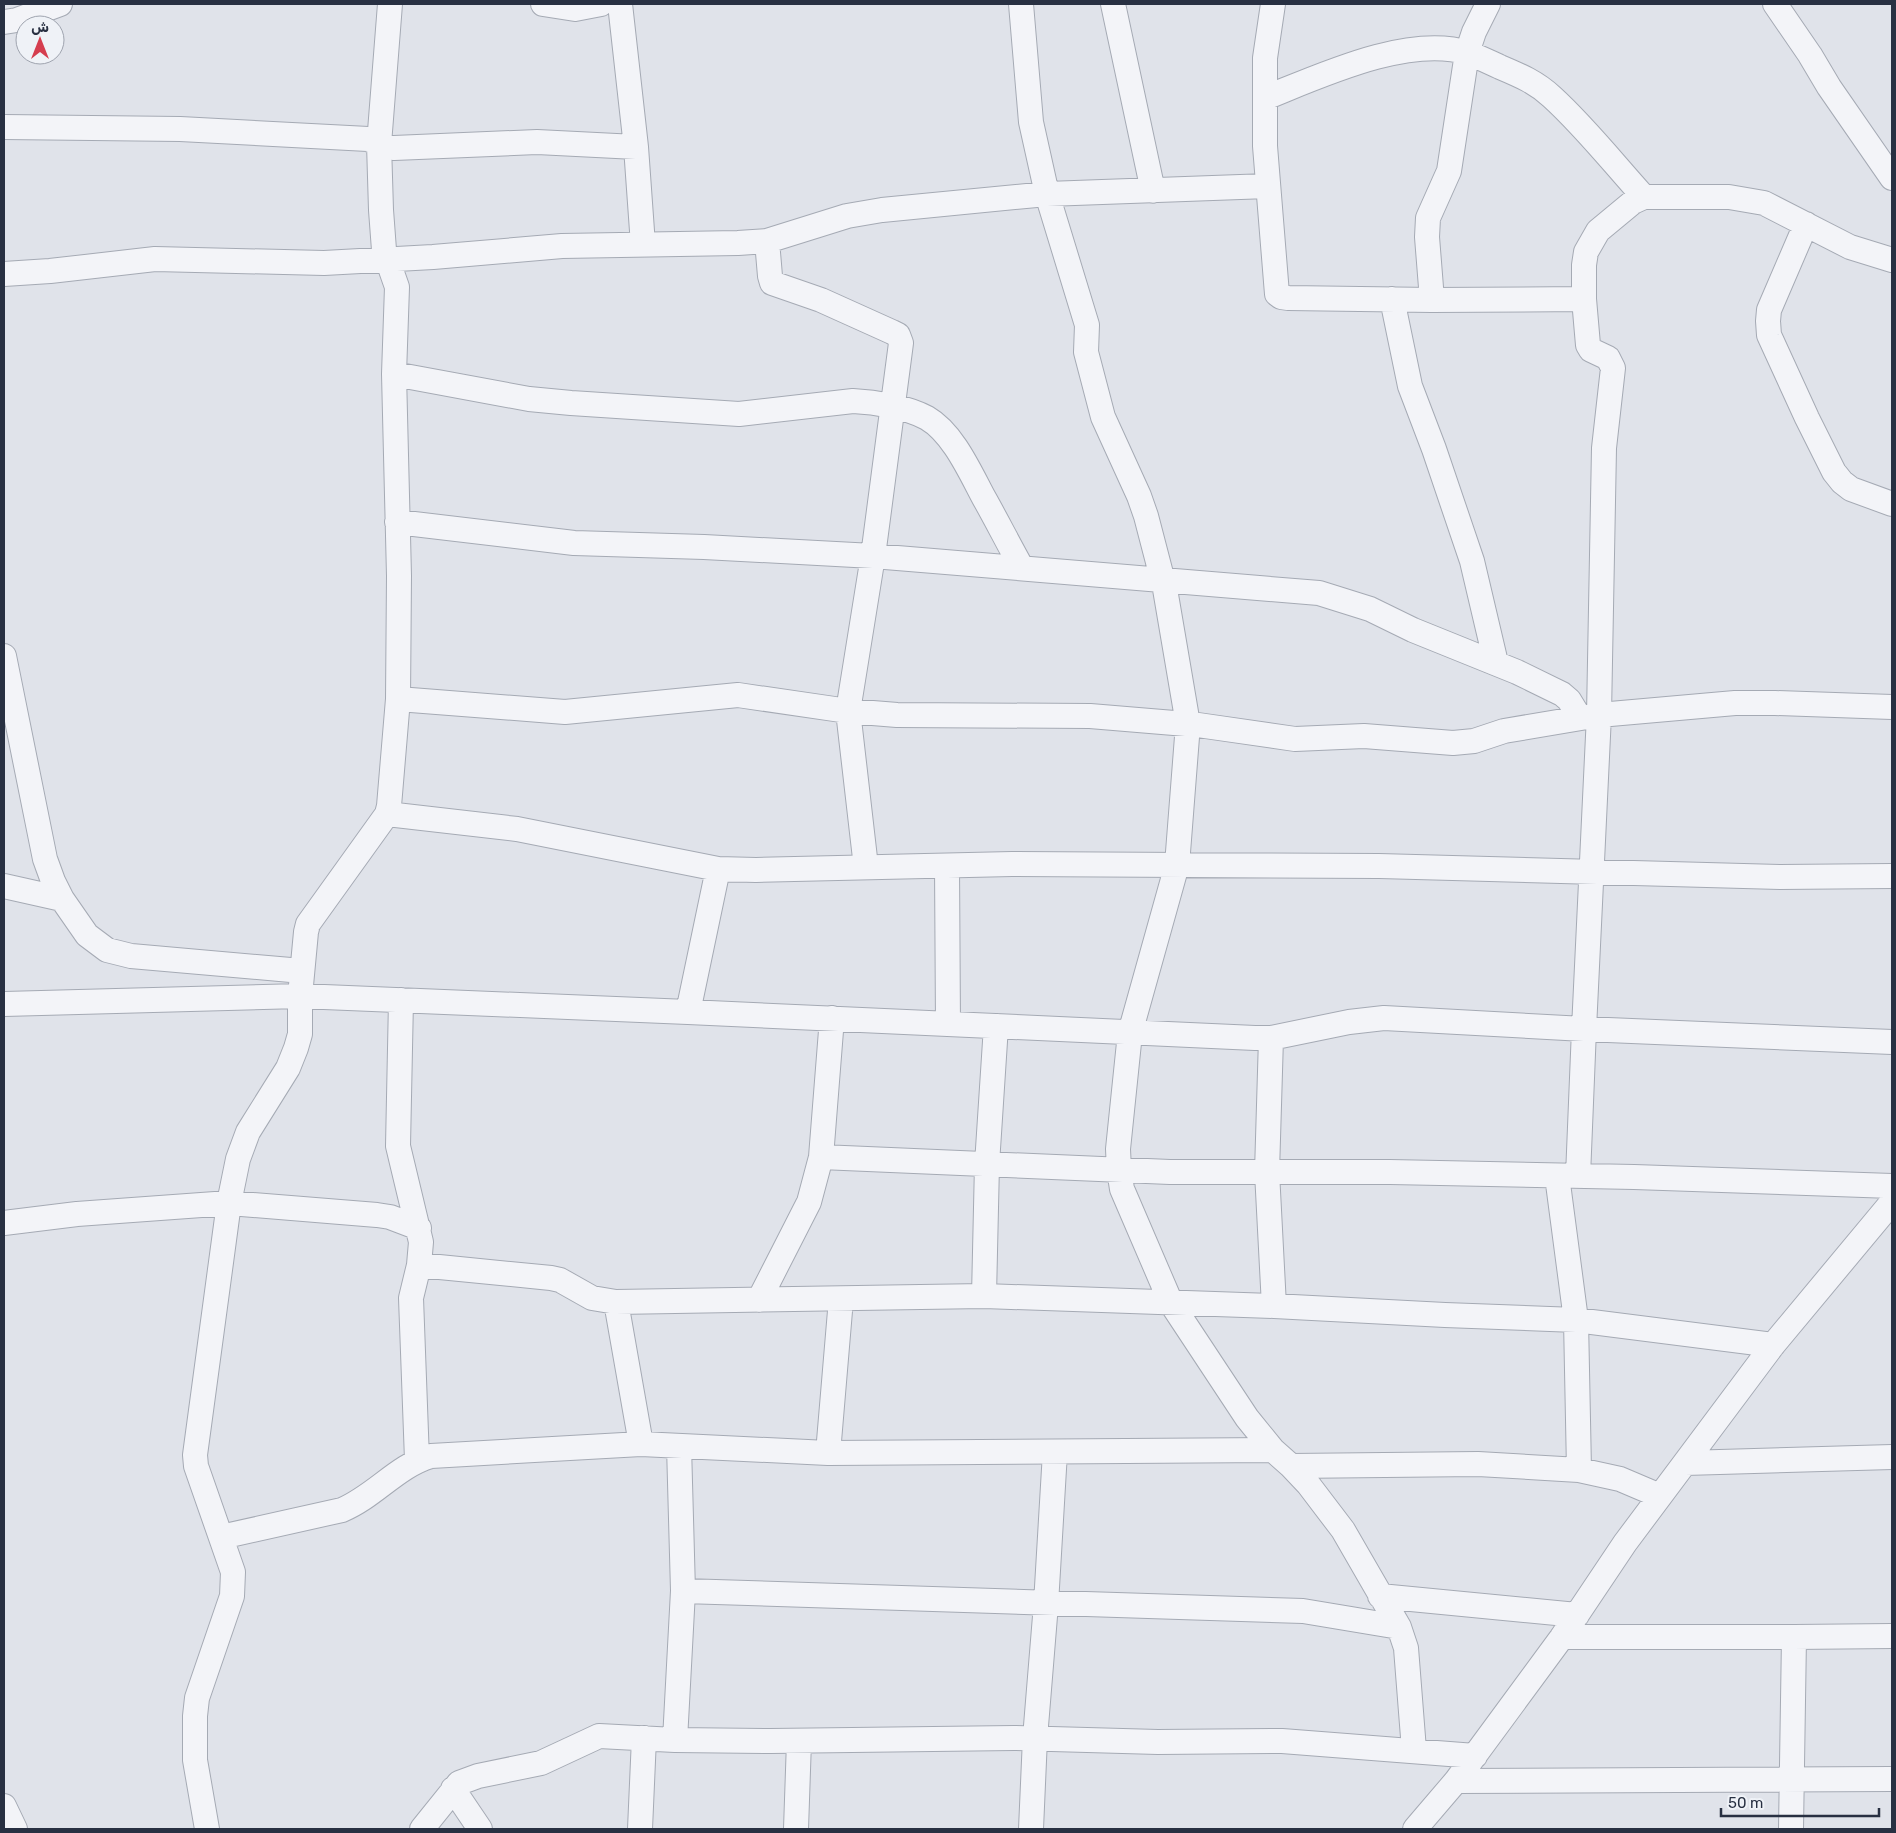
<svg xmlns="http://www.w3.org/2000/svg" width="1896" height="1833" font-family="Rubik,'Noto Sans Arabic',sans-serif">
  <rect width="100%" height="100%" fill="#e0e3ea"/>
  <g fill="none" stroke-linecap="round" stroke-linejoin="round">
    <g stroke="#a5aab4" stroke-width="26">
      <path id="minor" d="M 543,4 L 575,9 L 601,4
        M 620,4 L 636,147 L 643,245
        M 1021,4 L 1031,122 L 1047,194 L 1087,325 L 1086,352 L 1103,417 L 1139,496 L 1146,516 L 1165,589 L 1188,724 L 1177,865 L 1130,1033 L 1118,1149 L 1119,1170 L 1122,1189 L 1171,1303 L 1247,1418 L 1273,1450 L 1291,1466 L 1308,1484 L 1343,1530 L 1399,1627 L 1406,1648 L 1414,1750
        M 1113,4 L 1153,191
        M 1273,4 L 1265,58 L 1265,146 L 1277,294 L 1281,297 L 1288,298 L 1432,300 L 1584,299
        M 1775,4 L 1810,55 L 1829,87 L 1892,178
        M 4,22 L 17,20 L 60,4
        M 1265,98 C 1320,76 1409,34 1468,53 C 1479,57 1489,62 1500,67 C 1519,75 1536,82 1552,97 C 1585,127 1614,164 1644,197
        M 4,127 L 180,129 L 368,139 L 384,146 L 394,148 L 537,142 L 636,147
        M 1806,224 L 1769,310 L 1768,321 L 1769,335 L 1807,418 L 1834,472 L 1842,482 L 1851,489 L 1892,504
        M 767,241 L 770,276 L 772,283 L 821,300 L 892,332 L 898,335 L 901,343 L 873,556 L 848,711 L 866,867
        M 4,274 L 50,271 L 155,259 L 324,263 L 433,257 L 562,246 L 738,243 L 767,241 L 847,216 L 882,210 L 1047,194 L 1268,186
        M 1392,299 L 1410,386 L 1434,449 L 1472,561 L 1496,663
        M 1432,300 L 1427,237 L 1428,218 L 1449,171 L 1467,53 L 1474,32 L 1488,4
        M 394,374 L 529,399 L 571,403 L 739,414 L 853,401 C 875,402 907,407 927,418 C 953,433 970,472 984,498 C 997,521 1009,545 1022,568
        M 397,522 L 574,543 L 704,547 L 873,556 L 1319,593 L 1370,609 L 1413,630 L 1517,672 L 1562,694 L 1569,700 L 1580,718
        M 4,656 L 45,859 L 53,881 L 62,899 L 87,935 L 107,950 L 131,956 L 302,971
        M 398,699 L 565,712 L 738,695 L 848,711 L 897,715 L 1090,716 L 1198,725 L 1295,739 L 1364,736 L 1453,743 L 1474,741 L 1504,731 L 1599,715 L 1735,703 L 1775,703 L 1892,707
        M 387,814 L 517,829 L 718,869 L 756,870 L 1012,864 L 1379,866 L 1780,877 L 1892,876
        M 947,866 L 948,1024
        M 4,886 L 62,899
        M 401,1000 L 398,1146 L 421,1242 L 419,1265 L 411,1298 L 417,1460
        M 4,1004 L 300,996 L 688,1012 L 1255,1038 L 1271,1038 L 1349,1022 L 1384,1018 L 1584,1029 L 1892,1042
        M 688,1012 L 718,869
        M 1271,1038 L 1267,1172 L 1274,1306
        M 821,1157 L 1170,1172 L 1390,1172 L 1634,1177 L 1892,1186
        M 1557,1176 L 1576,1320 L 1579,1470
        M 1578,1176 L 1584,1029 L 1599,715 L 1604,448 L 1613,368 L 1608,358 L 1591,350 L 1588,345 L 1584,299 L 1584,265 L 1586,252 L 1598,231 L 1633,202 L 1644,197 L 1729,197 L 1764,203 L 1850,247 L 1892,260
        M 4,1223 L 77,1214 L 229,1203 L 377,1215 L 390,1217 L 419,1228
        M 419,1265 L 551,1278 L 560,1280 L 592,1298 L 616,1302 L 984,1296 L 1274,1306 L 1445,1315 L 1576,1320 L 1773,1345
        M 984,1296 L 987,1164 L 996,1026
        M 759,1300 L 809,1202 L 821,1157 L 832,1018
        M 616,1302 L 641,1444
        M 828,1453 L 841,1299
        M 1685,1463 L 1892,1457
        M 1291,1466 L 1478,1464 L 1579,1470 L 1620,1479 L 1660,1496
        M 221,1537 L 342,1510 C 375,1496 397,1466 431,1456 L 641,1444 L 828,1453 L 1273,1450
        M 683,1591 L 1303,1611 L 1399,1627
        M 1380,1596 L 1577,1615
        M 1562,1637 L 1794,1637 L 1892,1636
        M 675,1740 L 683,1591 L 679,1446
        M 1456,1781 L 1892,1779
        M 453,1789 L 480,1829
        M 4,1806 L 15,1829
        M 207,1829 L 195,1760 L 195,1716 L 197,1698 L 232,1596 L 233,1572 L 196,1466 L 195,1455 L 229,1203 L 238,1159 L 248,1132 L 288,1068 L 296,1048 L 300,1034 L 300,996 L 306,932 L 308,924 L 387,814 L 389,806 L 398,699 L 399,576 L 394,374 L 397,287 L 384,250 L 381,210 L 379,144 L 390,4
        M 422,1829 L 459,1783 L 478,1776 L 541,1763 L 599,1736 L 675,1740 L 771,1741 L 1014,1738 L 1158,1742 L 1282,1741 L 1475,1756
        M 640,1829 L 644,1738
        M 796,1829 L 799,1741
        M 1031,1829 L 1035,1738 L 1046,1604 L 1055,1452
        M 1415,1829 L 1456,1781 L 1562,1637 L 1625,1543 L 1773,1345 L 1892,1202
        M 1791,1829 L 1794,1637"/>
    </g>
    <use href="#minor" stroke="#f3f4f8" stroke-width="24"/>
  </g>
  <rect width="1896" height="1833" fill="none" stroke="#283042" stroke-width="10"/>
  <g transform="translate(40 40)"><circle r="24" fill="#eff2f7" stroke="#9fa4af"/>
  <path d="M0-4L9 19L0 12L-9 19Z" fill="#d53e4f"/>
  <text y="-8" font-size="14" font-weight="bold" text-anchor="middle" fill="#283042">ش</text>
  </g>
  <path d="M1721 1808v8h158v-8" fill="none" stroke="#283042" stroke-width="2.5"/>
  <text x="1728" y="1808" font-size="15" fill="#283042" stroke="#eff2f7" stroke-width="4" paint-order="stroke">50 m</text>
</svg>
